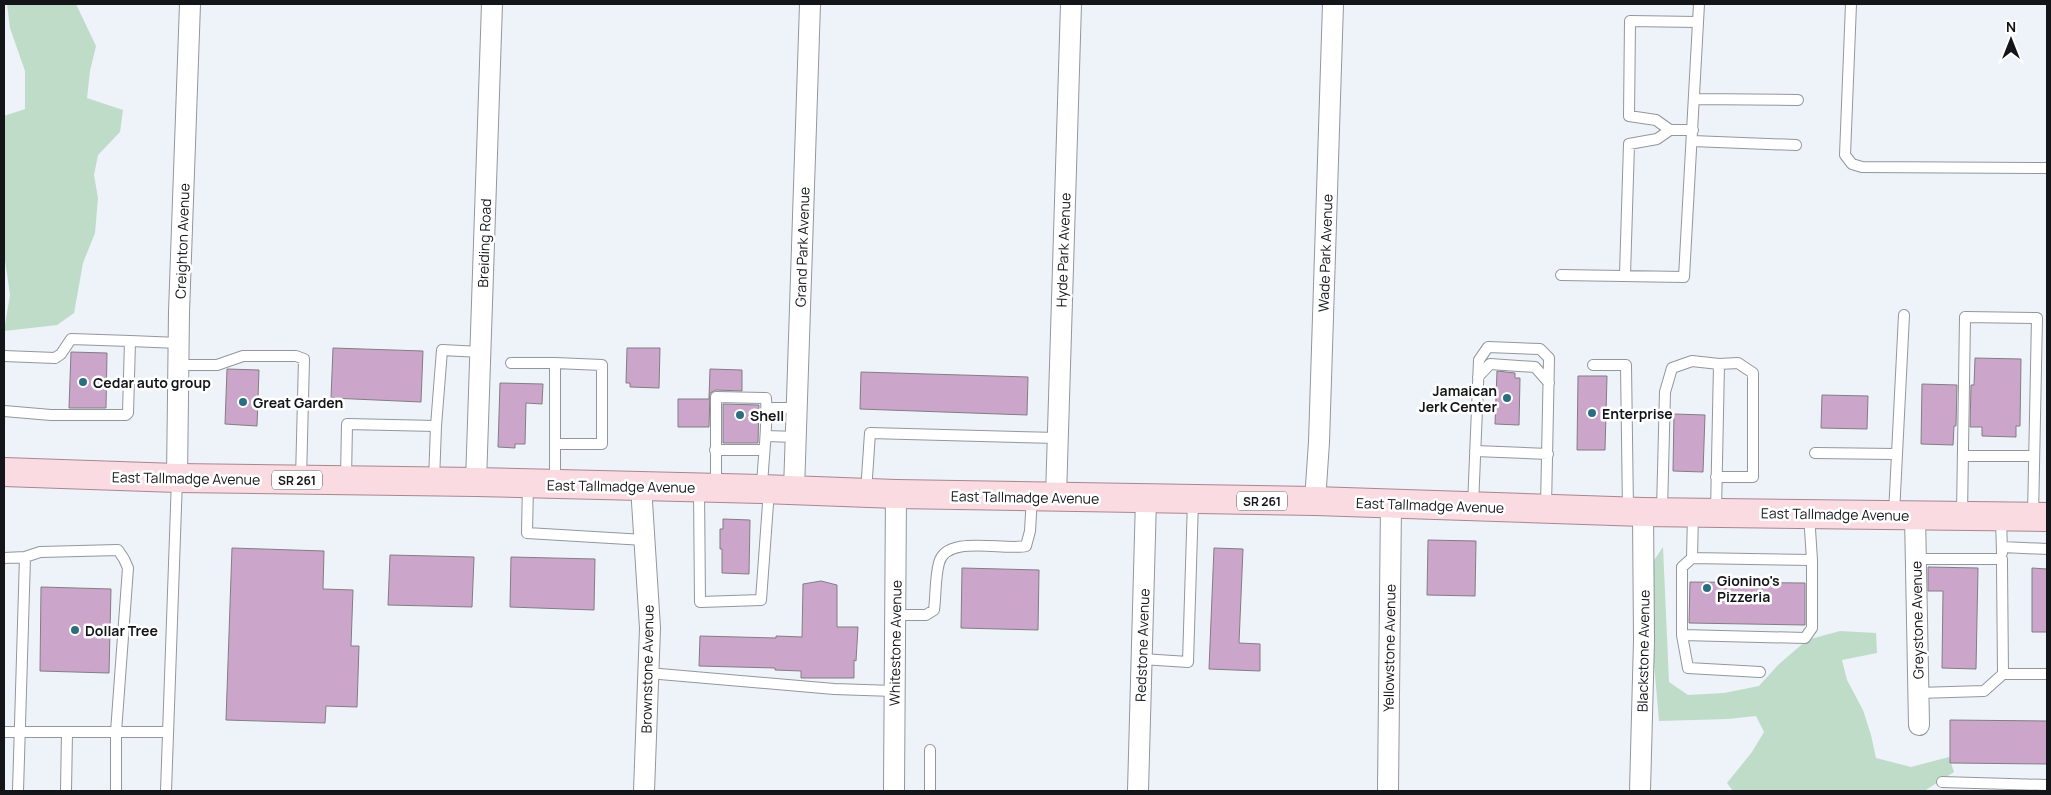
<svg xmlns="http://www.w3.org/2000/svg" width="2051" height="795" font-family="Manrope,sans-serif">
  <rect width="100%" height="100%" fill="#eef2f9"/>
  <path fill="#bedcc8" d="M 7,4 L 76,4 L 96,46 L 90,71 L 87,98 L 123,110 L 120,132 L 98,155 L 94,175 L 98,198 L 95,233 L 83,263 L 74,313 L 57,325 L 4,331 L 10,295 L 4,253 L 4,116 L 25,109 L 25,71 L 10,28 Z
    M 1663,547 L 1669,682 L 1688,695 L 1724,693 L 1759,686 L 1779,664 L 1807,640 L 1840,631 L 1876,633 L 1877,653 L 1842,660 L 1847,680 L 1863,710 L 1871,735 L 1876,758 L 1911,767 L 1949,757 L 1954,772 L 1924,791 L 1733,791 L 1727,783 L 1752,752 L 1764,732 L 1756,716 L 1728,719 L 1659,721 L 1646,572 Z"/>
  <path fill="#cba6ca" stroke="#837d83" d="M 333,348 L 423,351 L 421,402 L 331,398 Z
    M 627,348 L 660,348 L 659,388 L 630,387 L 630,383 L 626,383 Z
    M 71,352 L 107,353 L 106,408 L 69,408 Z
    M 1975,358 L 2021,359 L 2020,426 L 2016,426 L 2016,437 L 1982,436 L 1982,427 L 1970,427 L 1971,385 L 1974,385 Z
    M 227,369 L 259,370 L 257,426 L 225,424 Z
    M 710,369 L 742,370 L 742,391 L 716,390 L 710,393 L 709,427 L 678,427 L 678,399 L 709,399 Z
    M 1497,371 L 1515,373 L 1515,378 L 1520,378 L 1519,425 L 1495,424 Z
    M 861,372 L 1028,377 L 1027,415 L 860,409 Z
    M 1578,376 L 1607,376 L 1605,450 L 1577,450 Z
    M 500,383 L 543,384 L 542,404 L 526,403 L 525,444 L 515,444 L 515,448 L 498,447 Z
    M 1922,384 L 1957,385 L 1956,426 L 1954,426 L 1953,445 L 1921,444 Z
    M 1822,395 L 1868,396 L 1867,429 L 1821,428 Z
    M 723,404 L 759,405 L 758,443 L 723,443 Z
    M 1674,414 L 1705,415 L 1703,472 L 1673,471 Z
    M 723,519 L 750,520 L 749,574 L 722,573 L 722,549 L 720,549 L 720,529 L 723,529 Z
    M 1428,540 L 1476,541 L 1475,596 L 1427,595 Z
    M 232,548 L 324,551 L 323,589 L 353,590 L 351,646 L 359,646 L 357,707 L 326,706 L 325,723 L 226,720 Z
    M 1214,548 L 1243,549 L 1239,643 L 1260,644 L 1260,671 L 1209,669 Z
    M 390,555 L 474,557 L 472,607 L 388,605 Z
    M 511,557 L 595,559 L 594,610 L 510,607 Z
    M 1928,567 L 1978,568 L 1976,669 L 1942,668 L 1943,591 L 1928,591 Z
    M 962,568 L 1039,570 L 1038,630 L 961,628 Z
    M 2032,568 L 2047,569 L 2047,632 L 2032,632 Z
    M 821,581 L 837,585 L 837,627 L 858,627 L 856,661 L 854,660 L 854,678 L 801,678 L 801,671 L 775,670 L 775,668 L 699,666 L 700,636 L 776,638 L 776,636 L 802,637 L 803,584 Z
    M 1690,582 L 1805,583 L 1805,625 L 1689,623 Z
    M 41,587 L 111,589 L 109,673 L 40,671 Z
    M 1950,720 L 2047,721 L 2047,764 L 1950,763 Z"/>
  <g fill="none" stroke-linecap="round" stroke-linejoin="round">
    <g stroke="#93979d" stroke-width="12">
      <path id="lane" d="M 1851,4 L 1845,155 L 1852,164 L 1862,167 L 2047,168
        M 1694,99 L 1798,100
        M 1670,130 L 1656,120 L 1629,116 L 1630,21 L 1697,22
        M 1692,141 L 1796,145
        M 1561,275 L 1684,277 L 1699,4
        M 1625,275 L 1629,144 L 1657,139 L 1670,130 L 1693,130
        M 4,356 L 55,358 L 61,354 L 71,339 L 130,341
        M 511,363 L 555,363 L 555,483
        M 178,365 L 217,365 L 243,356 L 296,356 L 304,359 L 301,479
        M 1593,365 L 1626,365 L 1628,510
        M 1478,377 L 1490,364 L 1535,367 L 1549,383
        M 767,408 L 797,408
        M 4,411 L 51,415 L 126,415 L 128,413 L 130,341 L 179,343
        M 436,426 L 442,350 L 481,352
        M 766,436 L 796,437
        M 555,444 L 602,444 L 602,365 L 555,363
        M 715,450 L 763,450
        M 1475,451 L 1548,454
        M 1815,453 L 1896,454
        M 1963,456 L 2033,456
        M 1716,477 L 1753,477 L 1753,373 L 1738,363 L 1719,364
        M 346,479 L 347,424 L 436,426 L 434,481
        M 528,484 L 527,533 L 644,540
        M 716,487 L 716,397 L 766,398 C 768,428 763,458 762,488
        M 699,488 L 700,602 L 761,600 L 769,490
        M 866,492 L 870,433 L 1058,438
        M 1473,506 L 1479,360 L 1488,347 L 1540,349 L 1549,358 L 1546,507
        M 1662,510 L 1665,392 L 1672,368 L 1692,361 L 1719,364 L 1716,511
        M 1693,513 L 1692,558 L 1812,560 L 1809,514
        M 1894,514 L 1904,315
        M 1962,515 L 1965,317 L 2037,318 L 2033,516
        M 2001,517 L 2002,553
        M 2002,547 L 2047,549
        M 4,558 L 25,557
        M 1692,558 L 1682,567 L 1682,635 L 1805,638 L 1812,628 L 1812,560
        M 1916,559 L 2002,559 L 2002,565 L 2003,674 L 1984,691 L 1918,693
        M 895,615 L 926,615 L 934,610 C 936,595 935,577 939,563 C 946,534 1004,551 1026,546 L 1030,531 L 1032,497
        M 1682,635 L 1688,668 L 1760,672
        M 1142,659 L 1188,662 L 1193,501
        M 648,673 L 834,689 L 894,691
        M 2003,674 L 2047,674
        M 4,732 L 168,732
        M 1942,782 L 2047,785
        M 18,791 L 25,557 L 40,552 L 118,550 L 124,559 L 128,568 L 116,732 L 116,791
        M 66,791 L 67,732
        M 166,791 L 177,479
        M 930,791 L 930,750"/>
    </g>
    <g stroke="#93979d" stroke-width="22">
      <path id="street" d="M 177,478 L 179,312 L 190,4
        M 476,482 L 492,4
        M 641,486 L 650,628 L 644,791
        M 794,490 L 810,4
        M 1056,497 L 1071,4
        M 1315,501 L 1319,442 L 1333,4
        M 1915,515 L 1919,725
        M 894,791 L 896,494
        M 1138,791 L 1146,499
        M 1388,791 L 1391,504
        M 1640,791 L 1644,640 L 1643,512"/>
    </g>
    <g stroke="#a9868e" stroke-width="30">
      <path id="primary" d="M 4,472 L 177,478 L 476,482 L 762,489 L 896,494 L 1315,501 L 1643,512 L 2047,517"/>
    </g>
    <use href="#lane" stroke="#fff" stroke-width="10"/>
    <use href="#street" stroke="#fff" stroke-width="20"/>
    <use href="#primary" stroke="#fbdbe2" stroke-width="28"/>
  </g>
  <g fill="#2a6e7f" stroke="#fff" stroke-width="2">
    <circle cx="83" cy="382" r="5"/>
    <circle cx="1507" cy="398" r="5"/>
    <circle cx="243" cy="402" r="5"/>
    <circle cx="1592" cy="413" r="5"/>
    <circle cx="740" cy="415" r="5"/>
    <circle cx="1707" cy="588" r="5"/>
    <circle cx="75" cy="630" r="5"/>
  </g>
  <g text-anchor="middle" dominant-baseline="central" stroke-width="5" stroke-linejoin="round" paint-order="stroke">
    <g fill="#fff" stroke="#5a5b5d" stroke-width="1">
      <rect x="272" y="470.5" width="50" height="19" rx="4"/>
      <rect x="1237" y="491.5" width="50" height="19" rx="4"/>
    </g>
    <g font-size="12" font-weight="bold" fill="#141518">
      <text x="297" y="480">SR 261</text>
      <text x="1262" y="501">SR 261</text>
    </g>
    <g font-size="14" fill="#141518" stroke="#fff">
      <text transform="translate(182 241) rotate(-88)">Creighton Avenue</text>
      <text transform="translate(484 243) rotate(-88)">Breiding Road</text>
      <text transform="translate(802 247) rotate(-88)">Grand Park Avenue</text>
      <text transform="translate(1063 250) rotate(-88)">Hyde Park Avenue</text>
      <text transform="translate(1325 253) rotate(-88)">Wade Park Avenue</text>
      <text transform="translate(186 478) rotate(1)">East Tallmadge Avenue</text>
      <text transform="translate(621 486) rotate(1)">East Tallmadge Avenue</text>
      <text transform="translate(1025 497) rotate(1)">East Tallmadge Avenue</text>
      <text transform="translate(1430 505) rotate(2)">East Tallmadge Avenue</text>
      <text transform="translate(1835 514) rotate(1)">East Tallmadge Avenue</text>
      <text transform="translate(1917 620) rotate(-91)">Greystone Avenue</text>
      <text transform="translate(895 643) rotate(-89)">Whitestone Avenue</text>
      <text transform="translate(1142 645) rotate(-88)">Redstone Avenue</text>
      <text transform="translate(1389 648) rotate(-89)">Yellowstone Avenue</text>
      <text transform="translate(1643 651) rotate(-89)">Blackstone Avenue</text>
      <text transform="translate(647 669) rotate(-89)">Brownstone Avenue</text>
    </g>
    <g font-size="14" font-weight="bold" fill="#141518" stroke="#fff" text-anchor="start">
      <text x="93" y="382">Cedar auto group</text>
      <text x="1497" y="390" text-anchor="end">Jamaican<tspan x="1497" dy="16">Jerk Center</tspan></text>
      <text x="253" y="402">Great Garden</text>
      <text x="1602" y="413">Enterprise</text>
      <text x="750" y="415">Shell</text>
      <text x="1717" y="580">Gionino's<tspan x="1717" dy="16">Pizzeria</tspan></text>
      <text x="85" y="630">Dollar Tree</text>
    </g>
  </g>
  <rect width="2051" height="795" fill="none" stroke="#141518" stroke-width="10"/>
  <g transform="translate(2011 40)" stroke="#ffffff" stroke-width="4" paint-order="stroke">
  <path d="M0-4L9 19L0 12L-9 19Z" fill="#141518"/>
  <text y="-8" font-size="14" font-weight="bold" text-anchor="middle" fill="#141518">N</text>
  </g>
</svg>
